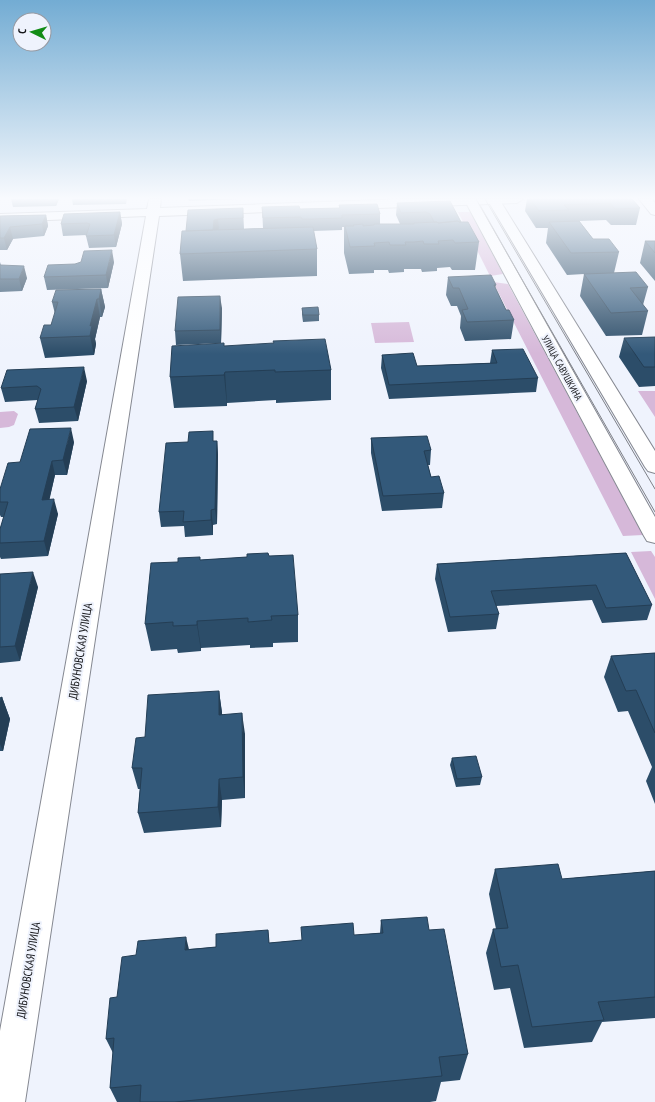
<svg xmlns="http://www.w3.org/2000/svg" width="655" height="1102" font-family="'PT Sans Narrow',sans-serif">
  <rect width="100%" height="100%" fill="#eff3fd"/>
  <path fill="#d6b8d9" d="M 458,212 L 470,212 L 503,274 L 490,276 Z
    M 493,282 L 508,284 L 643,535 L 623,536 Z
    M 409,322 L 414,342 L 375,343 L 371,323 Z
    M 638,391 L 655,391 L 655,417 Z
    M 14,411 L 18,414 L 14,425 L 9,427 L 0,428 L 0,412 Z
    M 651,551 L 655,557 L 655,599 L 631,552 Z"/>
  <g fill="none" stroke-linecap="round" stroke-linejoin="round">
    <g stroke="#858891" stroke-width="2">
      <path id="minor" d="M 149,199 L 161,199 L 160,208 L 404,199 L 523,199 L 517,203 L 159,216 L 25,1102 L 0,1102 L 0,1031 L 146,216 L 0,222 L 0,214 L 147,209 Z
        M 639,199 L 652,199 L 655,203 L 655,215 L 651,214 Z"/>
    </g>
    <g stroke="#858891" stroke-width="2">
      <path id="secondary" d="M 464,199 L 476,199 L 655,517 L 655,543 L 647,541 L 644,536 Z
        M 487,199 L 499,199 L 655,451 L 655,473 L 648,471 L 645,467 Z"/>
    </g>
    <use href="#minor" fill="#fff" fill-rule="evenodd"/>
    <use href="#secondary" fill="#fff" fill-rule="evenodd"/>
    <path stroke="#7e8087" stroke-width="1" d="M 476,199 L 655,512
      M 485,199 L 655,489"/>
  </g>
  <path fill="#2c4d69" d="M 11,199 L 59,199 L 56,206 L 13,207 Z
    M 72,199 L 127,199 L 126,204 L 73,205 Z
    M 188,199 L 242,199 L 189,201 Z
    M 527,199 L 632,199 L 640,208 L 636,225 L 611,225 L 606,220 L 579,221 L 593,239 L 619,252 L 614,273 L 648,287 L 643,305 L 648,311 L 642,335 L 606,336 L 580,296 L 584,274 L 567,275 L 546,243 L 548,228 L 536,228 L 525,211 Z
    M 397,203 L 461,222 L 479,242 L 475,270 L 452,270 L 450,267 L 437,268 L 437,271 L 422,272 L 421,269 L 404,269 L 404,272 L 389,273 L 388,270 L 374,270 L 374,273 L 349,274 L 344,253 L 344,227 L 342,227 L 342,230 L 313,231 L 317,249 L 317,276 L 183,281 L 180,254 L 186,231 L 243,208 L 244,229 L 263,228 L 262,207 L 300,209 L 339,208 L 339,205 L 380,214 L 380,224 L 400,224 L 396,215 Z
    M 120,212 L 122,224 L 116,247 L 89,248 L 86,236 L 87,235 L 63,236 L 61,224 Z
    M 46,215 L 48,226 L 44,236 L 13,239 L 7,250 L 0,250 L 0,216 Z
    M 645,241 L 655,241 L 655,281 L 640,263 Z
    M 0,262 L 1,265 L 27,278 L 22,291 L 0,292 Z
    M 114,262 L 108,288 L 47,290 L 44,277 L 75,264 Z
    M 448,277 L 496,285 L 495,288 L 506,310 L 514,320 L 511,339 L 465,341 L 460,328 L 461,316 L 457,306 L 451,306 L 446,295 Z
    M 101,289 L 105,307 L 102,317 L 100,317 L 95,339 L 96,344 L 94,355 L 45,358 L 40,338 L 51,325 L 55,314 L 52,302 Z
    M 222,308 L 221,343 L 176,345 L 175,331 Z
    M 302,308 L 319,315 L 319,321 L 303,322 L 302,315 Z
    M 655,337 L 655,386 L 639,387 L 619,357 L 624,338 Z
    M 224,346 L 331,370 L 331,400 L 276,403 L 276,400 L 227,403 L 227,406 L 174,408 L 170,377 Z
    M 492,350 L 538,378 L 536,392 L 389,399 L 381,368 L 382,355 L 417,366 L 490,363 Z
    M 87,381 L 78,421 L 39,423 L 35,409 L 38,400 L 5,402 L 1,388 Z
    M 371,438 L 431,450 L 430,465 L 428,465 L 431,477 L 444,493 L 442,508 L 382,511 L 371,453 Z
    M 214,441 L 217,441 L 218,455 L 217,524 L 213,525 L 213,535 L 185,537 L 184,526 L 161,527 L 159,512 Z
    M 74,442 L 67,475 L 55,475 L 49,500 L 58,514 L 48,556 L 1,559 L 0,557 L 0,529 L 4,517 L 1,517 L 0,515 L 0,489 L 20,462 Z
    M 626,553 L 652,605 L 647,620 L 602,623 L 592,600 L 496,606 L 499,614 L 496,629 L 448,632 L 435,579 L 437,564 Z
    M 269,556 L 298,615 L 298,642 L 273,643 L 273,647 L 250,648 L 250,645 L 201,648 L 201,651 L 178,653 L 177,649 L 151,651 L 145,624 L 200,560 Z
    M 0,574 L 38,587 L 20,661 L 0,663 Z
    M 655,653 L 655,804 L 646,781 L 652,767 L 628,711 L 618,712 L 604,677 L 611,656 Z
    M 219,691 L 222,714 L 245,734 L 245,798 L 222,800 L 221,827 L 144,833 L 138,813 L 140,789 L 138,789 L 132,768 L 145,737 Z
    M 2,697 L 10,719 L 3,751 L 0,751 L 0,698 Z
    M 452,758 L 482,777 L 480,785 L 456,787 L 450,765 Z
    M 495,869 L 562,879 L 655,871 L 655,1018 L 602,1022 L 592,1042 L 524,1048 L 510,988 L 494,990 L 486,953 L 493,929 L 496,929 L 489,894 Z
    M 381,920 L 429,930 L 468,1054 L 460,1080 L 441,1082 L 436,1101 L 430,1102 L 117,1102 L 110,1088 L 113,1053 L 106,1039 L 117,997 L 189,949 L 216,947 L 268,930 L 269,943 L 380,933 Z"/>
  <path fill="#243e55" d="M 55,199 L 59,199 L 56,206 Z
    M 120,212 L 122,224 L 116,247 L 114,235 Z
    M 46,215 L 48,226 L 44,236 L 42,224 Z
    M 218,219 L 219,231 L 213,231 L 214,220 Z
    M 10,227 L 13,239 L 7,250 L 4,238 Z
    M 112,250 L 114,262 L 108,288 L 106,275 Z
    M 24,266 L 27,278 L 22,291 L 19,279 Z
    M 101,289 L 105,307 L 102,317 L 99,299 Z
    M 220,296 L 222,308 L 221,343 L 220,330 Z
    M 97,299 L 100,317 L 95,339 L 96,344 L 94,355 L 90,336 L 90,326 Z
    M 84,367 L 87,381 L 78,421 L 74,407 Z
    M 225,372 L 227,403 L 227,406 L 224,375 Z
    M 71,428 L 74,442 L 67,475 L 63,460 Z
    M 217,441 L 218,455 L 217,524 L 215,509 Z
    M 52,461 L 55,475 L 46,515 L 42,500 Z
    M 54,499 L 58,514 L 48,556 L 44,541 Z
    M 211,510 L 213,525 L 213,535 L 211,520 Z
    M 33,572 L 38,587 L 20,661 L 15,646 Z
    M 197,621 L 201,648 L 201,651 L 197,625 Z
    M 219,691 L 222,712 L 222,736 L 219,715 Z
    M 2,697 L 10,719 L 3,751 L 0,744 L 0,704 Z
    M 242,713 L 245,734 L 245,798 L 243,777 Z
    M 219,779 L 222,800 L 221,827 L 218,807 Z
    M 186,937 L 193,966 L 185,950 Z"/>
  <path fill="#33597a" stroke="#243e55" d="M 530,199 L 632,199 L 640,208 L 615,209 L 610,203 L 564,205 L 569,210 L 539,211 Z
    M 450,201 L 461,222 L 459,222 L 458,221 L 438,223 L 437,222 L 434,222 L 430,214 L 426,212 L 401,213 L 397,203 Z
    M 377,204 L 380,214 L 342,215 L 342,218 L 313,219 L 302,219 L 301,217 L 263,218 L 262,207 L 299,206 L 300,209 L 340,208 L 339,205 Z
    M 243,208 L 243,218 L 218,219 L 214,220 L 213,230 L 186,231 L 188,210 Z
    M 120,212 L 114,235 L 86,236 L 90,224 L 87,223 L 61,224 L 64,214 Z
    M 46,215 L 42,224 L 10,227 L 4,238 L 0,238 L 0,216 Z
    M 458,221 L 459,222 L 468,222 L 479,242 L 455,243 L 453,240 L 438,241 L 439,244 L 424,244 L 423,241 L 414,242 L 405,242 L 406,245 L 390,245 L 389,242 L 374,243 L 375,246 L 350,247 L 345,226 L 354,226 L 353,225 L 363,224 L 363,226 L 374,225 L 374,224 L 414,224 L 414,223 L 437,222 L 438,223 Z
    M 579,221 L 593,239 L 609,239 L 619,252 L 571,253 L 549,222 Z
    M 313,227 L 317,249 L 180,254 L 182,231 Z
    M 645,241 L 655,241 L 655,253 Z
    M 112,250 L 106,275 L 44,277 L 48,265 L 75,264 L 81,262 L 84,251 Z
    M 0,265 L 24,266 L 19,279 L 0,279 Z
    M 636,272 L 648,287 L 630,288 L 648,311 L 611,313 L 584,274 Z
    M 491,275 L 496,285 L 494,285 L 506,310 L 509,310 L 514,320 L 467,322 L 462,310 L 468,309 L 459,288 L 453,288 L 448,277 Z
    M 101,289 L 99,299 L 97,299 L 90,326 L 92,325 L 90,336 L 40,338 L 44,325 L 51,325 L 58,302 L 52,302 L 56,290 Z
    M 220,296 L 220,330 L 175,331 L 178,297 Z
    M 318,307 L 319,315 L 303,315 L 302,308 Z
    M 655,337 L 655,367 L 644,367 L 624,338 Z
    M 325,339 L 331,370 L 275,372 L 275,370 L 225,372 L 224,375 L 170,377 L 172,346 L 224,343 L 224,346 L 274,343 L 273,341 Z
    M 523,349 L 538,378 L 389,385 L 382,355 L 413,353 L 417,366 L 497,363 L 492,350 Z
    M 84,367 L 74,407 L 35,409 L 41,389 L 37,386 L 1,388 L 7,370 Z
    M 71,428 L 63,460 L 52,461 L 42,500 L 54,499 L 44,541 L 0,543 L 0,529 L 8,502 L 0,502 L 0,489 L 8,463 L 20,462 L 30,429 Z
    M 213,431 L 213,441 L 217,441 L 215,509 L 211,510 L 211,520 L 183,522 L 184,511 L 159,512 L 166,443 L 188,442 L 189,432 Z
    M 427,436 L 431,450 L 424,451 L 431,477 L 439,476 L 444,493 L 383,496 L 371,438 Z
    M 268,553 L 269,556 L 293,555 L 298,615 L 271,616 L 272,620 L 248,622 L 248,618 L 197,621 L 197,625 L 173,626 L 173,622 L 145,624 L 151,563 L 178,562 L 178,558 L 200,557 L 200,560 L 247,557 L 247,554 Z
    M 626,553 L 652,605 L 606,608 L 596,585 L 491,591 L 499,614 L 450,617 L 437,564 Z
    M 33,572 L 15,646 L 0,647 L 0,574 Z
    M 655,653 L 655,733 L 636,690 L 626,691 L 611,656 Z
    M 219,691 L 219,715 L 242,713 L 243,777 L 219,779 L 218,807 L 138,813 L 142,768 L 132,768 L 136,738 L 145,737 L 148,695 Z
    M 2,697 L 0,704 L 0,698 Z
    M 476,756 L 482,777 L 457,779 L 452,758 Z
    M 558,864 L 562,879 L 655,871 L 655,997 L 598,1002 L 604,1020 L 532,1027 L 518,965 L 501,967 L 493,929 L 508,928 L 495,869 Z
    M 427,917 L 429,930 L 444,929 L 468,1054 L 439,1057 L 442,1076 L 175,1102 L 140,1102 L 141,1085 L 110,1088 L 114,1038 L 106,1039 L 110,998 L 117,997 L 122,957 L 136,955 L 138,941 L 186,937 L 185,950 L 216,947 L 216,934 L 268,930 L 269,943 L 302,940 L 301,927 L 353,923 L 354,935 L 383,933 L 381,920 Z"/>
  <linearGradient id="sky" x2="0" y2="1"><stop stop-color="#73acd3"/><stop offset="0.56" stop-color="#f8fafe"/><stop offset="1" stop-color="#f8fafe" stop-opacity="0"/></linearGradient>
  <rect width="655" height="354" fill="url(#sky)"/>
  <g text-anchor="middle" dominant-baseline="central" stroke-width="4" stroke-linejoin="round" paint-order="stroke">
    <g font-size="10" fill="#141519" stroke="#eff3fd">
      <text transform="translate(562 368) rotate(61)">УЛИЦА САВУШКИНА</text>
    </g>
    <g font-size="12" fill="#141519" stroke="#eff3fd">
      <text transform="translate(80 651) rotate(-81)">ДИБУНОВСКАЯ УЛИЦА</text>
      <text transform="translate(28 970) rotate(-81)">ДИБУНОВСКАЯ УЛИЦА</text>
    </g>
  </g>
  <g transform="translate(32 32) rotate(275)"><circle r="19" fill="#eff3fd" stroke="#979aa2"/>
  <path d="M0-3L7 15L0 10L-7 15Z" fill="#128c16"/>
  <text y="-6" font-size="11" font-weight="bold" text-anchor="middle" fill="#141519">С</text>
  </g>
</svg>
